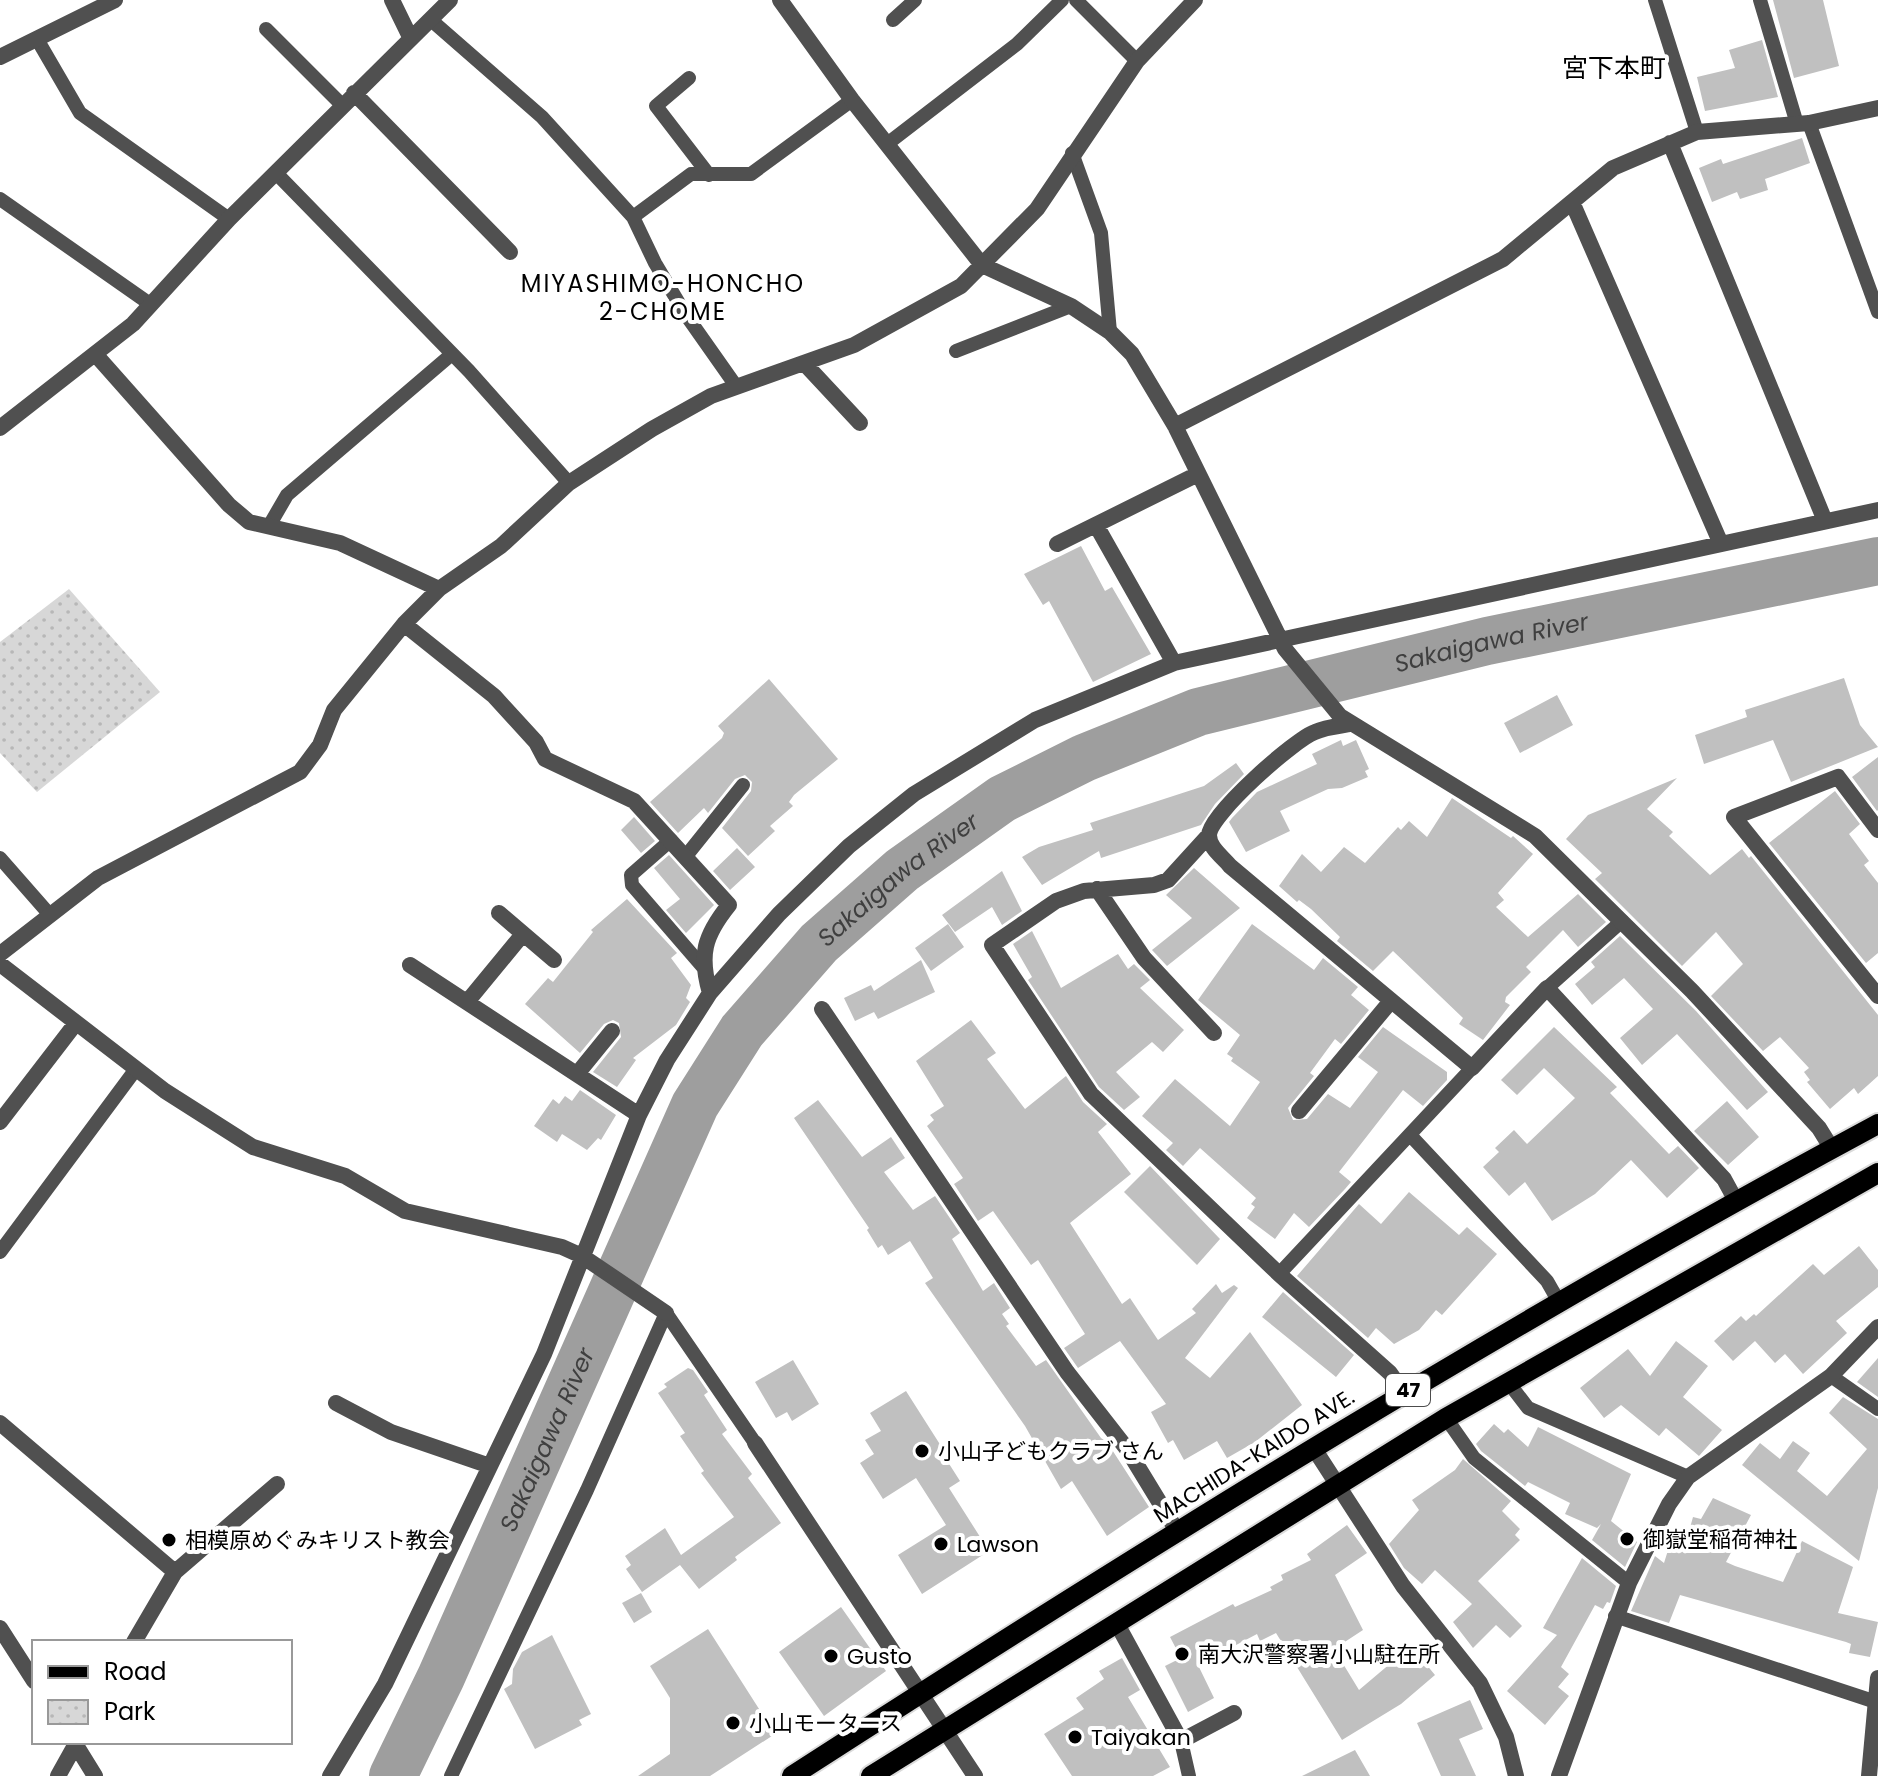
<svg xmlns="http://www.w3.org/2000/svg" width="1878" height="1776" font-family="Poppins,'Noto Sans JP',sans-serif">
  <defs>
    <pattern id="park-dots" width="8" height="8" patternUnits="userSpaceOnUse" patternTransform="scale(2)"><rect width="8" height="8" fill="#d7d7d7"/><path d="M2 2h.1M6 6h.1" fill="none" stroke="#b7b7b7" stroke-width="1.8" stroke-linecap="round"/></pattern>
  </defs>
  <rect width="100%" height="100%" fill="#fff"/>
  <path fill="url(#park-dots)" d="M 69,589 L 160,692 L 37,792 L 0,753 L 0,642 Z"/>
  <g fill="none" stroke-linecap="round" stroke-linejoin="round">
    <path stroke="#9e9e9e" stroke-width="48" id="s1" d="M 393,1776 L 441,1677 L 695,1105 L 742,1031 L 819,943 L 902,870 L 1002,799 L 1084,758 L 1198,712 L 1487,641 L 1878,561"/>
  </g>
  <path fill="#c0c0c0" d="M 1773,0 L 1823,0 L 1839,66 L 1794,78 Z
    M 1762,40 L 1778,97 L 1705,111 L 1697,77 L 1735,68 L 1729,50 Z
    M 1802,138 L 1810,163 L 1765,179 L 1768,190 L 1740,199 L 1737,192 L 1712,202 L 1699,168 L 1721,159 L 1723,164 Z
    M 1081,546 L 1105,591 L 1112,587 L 1151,654 L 1093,682 L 1049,601 L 1043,605 L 1024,574 Z
    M 1844,678 L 1860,725 L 1878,747 L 1791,782 L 1773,740 L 1704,764 L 1695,735 L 1747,717 L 1745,710 Z
    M 769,679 L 838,759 L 794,795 L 789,802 L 793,806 L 770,826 L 775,831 L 748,856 L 722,828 L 751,791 L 752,782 L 745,775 L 735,779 L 708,813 L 704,808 L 678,833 L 650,802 L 722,738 L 724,733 L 718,726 Z
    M 1557,695 L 1573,725 L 1520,753 L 1504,723 Z
    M 1341,740 L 1343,746 L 1356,740 L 1369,769 L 1365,771 L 1368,777 L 1342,788 L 1328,789 L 1280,811 L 1290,831 L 1246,852 L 1229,822 L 1232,818 L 1257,792 L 1317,764 L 1312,754 Z
    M 1878,757 L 1878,810 L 1877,811 L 1852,777 Z
    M 1236,763 L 1244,774 L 1215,804 L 1201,825 L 1101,858 L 1099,851 L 1042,885 L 1022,857 L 1039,847 L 1093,830 L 1090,823 L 1204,786 Z
    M 1677,778 L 1647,809 L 1673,832 L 1669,836 L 1710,875 L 1742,849 L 1749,858 L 1751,856 L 1878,1015 L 1878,1076 L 1858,1094 L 1854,1088 L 1830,1109 L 1807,1082 L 1810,1080 L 1804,1072 L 1809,1068 L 1780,1037 L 1763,1051 L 1711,996 L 1743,964 L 1716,932 L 1682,966 L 1595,879 L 1602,873 L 1566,839 L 1588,815 Z
    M 1835,791 L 1860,824 L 1849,834 L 1869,861 L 1864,865 L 1878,883 L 1878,953 L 1866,963 L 1769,843 Z
    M 1452,798 L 1511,838 L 1513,836 L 1533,854 L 1498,893 L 1504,900 L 1496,907 L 1528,937 L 1578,894 L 1606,922 L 1578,947 L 1563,930 L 1526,967 L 1531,972 L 1506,997 L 1505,1002 L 1510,1005 L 1483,1040 L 1459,1024 L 1463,1018 L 1393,951 L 1373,971 L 1337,941 L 1340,937 L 1311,909 L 1299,900 L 1297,902 L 1279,886 L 1302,854 L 1321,872 L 1344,847 L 1365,863 L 1398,827 L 1401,830 L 1409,821 L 1427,837 Z
    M 634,817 L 655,841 L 641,853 L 621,830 Z
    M 737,848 L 755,867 L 730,890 L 713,871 Z
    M 669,855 L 714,905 L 686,933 L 666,910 L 680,899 L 654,868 Z
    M 1194,868 L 1240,908 L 1167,966 L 1152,950 L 1192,918 L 1166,895 Z
    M 1002,871 L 1022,911 L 1002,925 L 992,907 L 955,932 L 942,915 Z
    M 627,899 L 677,953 L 671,958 L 691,985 L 686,998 L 690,1002 L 676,1025 L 633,1058 L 636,1060 L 617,1087 L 593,1072 L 621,1037 L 619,1023 L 613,1020 L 604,1024 L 580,1053 L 525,1004 L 548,978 L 553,982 L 593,932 L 591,930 Z
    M 948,924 L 964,947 L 931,971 L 915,948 Z
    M 1252,924 L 1314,970 L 1323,958 L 1358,987 L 1351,995 L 1369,1010 L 1341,1044 L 1335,1039 L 1310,1073 L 1314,1076 L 1288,1108 L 1293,1120 L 1307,1119 L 1328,1094 L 1350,1108 L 1378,1072 L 1358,1057 L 1383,1027 L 1447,1072 L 1447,1080 L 1423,1106 L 1403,1090 L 1339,1172 L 1351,1182 L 1345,1189 L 1309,1227 L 1294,1213 L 1275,1239 L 1247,1218 L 1255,1207 L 1251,1204 L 1256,1198 L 1200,1148 L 1183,1166 L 1166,1150 L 1173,1143 L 1142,1116 L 1175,1079 L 1230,1126 L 1260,1082 L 1231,1061 L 1233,1058 L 1227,1054 L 1240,1035 L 1198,1000 Z
    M 1032,931 L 1061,988 L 1118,954 L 1128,969 L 1134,964 L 1150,980 L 1140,988 L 1184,1030 L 1163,1052 L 1152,1042 L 1116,1072 L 1140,1097 L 1124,1110 L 1099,1087 L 1028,980 L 1032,977 L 1013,944 Z
    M 1620,936 L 1696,1011 L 1768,1092 L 1747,1110 L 1677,1034 L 1642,1065 L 1620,1038 L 1653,1009 L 1624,978 L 1592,1005 L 1575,984 L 1595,967 L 1591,962 Z
    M 921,960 L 935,992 L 878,1019 L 874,1012 L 855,1021 L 844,998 L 871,985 L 874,991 Z
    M 971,1020 L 996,1053 L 987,1059 L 1025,1109 L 1066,1076 L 1083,1102 L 1107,1124 L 1098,1132 L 1131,1174 L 1070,1223 L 1122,1304 L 1130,1298 L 1158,1340 L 1196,1313 L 1192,1309 L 1216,1284 L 1222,1293 L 1234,1285 L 1238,1288 L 1185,1358 L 1210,1378 L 1250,1332 L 1302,1405 L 1255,1442 L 1227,1458 L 1217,1441 L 1184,1460 L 1173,1440 L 1168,1443 L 1151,1412 L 1166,1404 L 1120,1341 L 1078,1368 L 1064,1348 L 1085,1334 L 1038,1260 L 1031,1265 L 993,1211 L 978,1221 L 954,1184 L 963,1178 L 927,1126 L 934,1120 L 930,1115 L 944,1106 L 916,1061 Z
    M 1554,1027 L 1617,1087 L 1610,1093 L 1669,1154 L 1678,1146 L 1699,1168 L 1667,1198 L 1631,1160 L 1595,1194 L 1552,1221 L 1525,1182 L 1509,1196 L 1483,1167 L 1499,1152 L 1495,1148 L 1514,1130 L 1527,1144 L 1575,1098 L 1544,1068 L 1517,1095 L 1501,1080 Z
    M 580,1090 L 616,1115 L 601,1140 L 598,1138 L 587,1150 L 562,1134 L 557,1142 L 534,1126 L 553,1099 L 559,1104 L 565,1096 L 572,1101 Z
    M 818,1100 L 862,1157 L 891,1137 L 905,1158 L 884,1172 L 913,1210 L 935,1196 L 960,1233 L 952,1239 L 983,1291 L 994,1283 L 1010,1308 L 1002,1314 L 1009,1324 L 1006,1326 L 1036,1366 L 1046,1360 L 1101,1438 L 1107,1442 L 1149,1507 L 1107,1536 L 1072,1481 L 1061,1489 L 1025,1426 L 925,1283 L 933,1278 L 910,1241 L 888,1255 L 882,1245 L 878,1248 L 867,1230 L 869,1228 L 794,1118 Z
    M 1727,1101 L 1759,1137 L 1728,1165 L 1694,1131 Z
    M 1150,1166 L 1220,1239 L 1197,1265 L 1124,1192 Z
    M 1409,1192 L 1459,1235 L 1467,1227 L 1497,1254 L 1442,1315 L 1436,1310 L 1419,1330 L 1394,1344 L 1376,1328 L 1368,1338 L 1297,1276 L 1359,1204 L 1381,1224 Z
    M 1859,1246 L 1878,1270 L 1878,1287 L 1836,1321 L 1847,1333 L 1803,1374 L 1785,1354 L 1775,1363 L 1755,1341 L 1733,1361 L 1714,1341 L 1741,1316 L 1746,1321 L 1754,1314 L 1756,1316 L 1813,1264 L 1824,1275 Z
    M 1283,1292 L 1354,1355 L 1336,1377 L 1262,1317 Z
    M 1676,1341 L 1708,1366 L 1683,1397 L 1722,1430 L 1699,1456 L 1666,1428 L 1659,1436 L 1621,1405 L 1604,1418 L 1580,1388 L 1628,1349 L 1650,1376 Z
    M 1878,1358 L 1878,1397 L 1857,1382 Z
    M 793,1360 L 819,1404 L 792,1421 L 787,1412 L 776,1418 L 755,1382 Z
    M 688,1368 L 693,1370 L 708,1392 L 704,1395 L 727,1430 L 722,1434 L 752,1474 L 748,1478 L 781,1523 L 735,1557 L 737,1560 L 699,1589 L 680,1565 L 642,1592 L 626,1569 L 631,1565 L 625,1556 L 665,1528 L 681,1555 L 734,1517 L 701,1473 L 704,1471 L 680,1436 L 685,1433 L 658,1393 L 667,1387 L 664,1384 Z
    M 906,1391 L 948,1457 L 946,1459 L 960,1481 L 949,1488 L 989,1551 L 922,1594 L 898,1555 L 946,1525 L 916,1478 L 883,1499 L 860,1463 L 874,1454 L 865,1440 L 881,1431 L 870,1413 Z
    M 1843,1397 L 1878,1419 L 1878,1488 L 1859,1561 L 1742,1465 L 1760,1443 L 1780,1459 L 1793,1441 L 1810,1453 L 1797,1471 L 1827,1496 L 1867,1449 L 1829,1413 Z
    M 1494,1424 L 1504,1433 L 1508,1429 L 1528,1447 L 1538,1427 L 1631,1474 L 1611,1521 L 1637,1542 L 1625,1567 L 1592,1540 L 1601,1524 L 1597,1528 L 1565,1514 L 1570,1503 L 1528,1482 L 1525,1486 L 1481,1451 L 1476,1444 Z
    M 1463,1459 L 1511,1501 L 1502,1511 L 1520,1529 L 1515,1535 L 1520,1540 L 1478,1581 L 1522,1626 L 1510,1638 L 1496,1625 L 1473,1648 L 1453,1622 L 1472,1604 L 1435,1570 L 1422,1584 L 1404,1568 L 1389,1544 L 1419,1510 L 1412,1500 L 1455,1470 Z
    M 1713,1498 L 1751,1515 L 1726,1562 L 1735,1566 L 1783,1582 L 1802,1541 L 1853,1567 L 1838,1613 L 1878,1622 L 1870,1657 L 1849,1653 L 1851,1644 L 1846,1642 L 1680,1595 L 1669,1623 L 1631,1611 L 1655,1556 L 1664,1563 L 1670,1544 L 1684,1549 L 1693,1517 L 1701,1519 Z
    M 1347,1525 L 1367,1553 L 1335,1575 L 1363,1630 L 1334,1649 L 1359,1690 L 1411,1646 L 1435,1675 L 1401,1704 L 1342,1740 L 1276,1633 L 1260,1641 L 1257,1634 L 1198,1665 L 1214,1698 L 1188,1712 L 1165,1666 L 1181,1658 L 1170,1637 L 1233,1604 L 1235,1607 L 1272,1590 L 1270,1587 L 1283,1580 L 1281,1575 L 1311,1560 L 1307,1554 Z
    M 1582,1558 L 1616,1586 L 1610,1603 L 1607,1602 L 1603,1609 L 1595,1605 L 1561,1667 L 1569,1674 L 1558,1687 L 1569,1696 L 1545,1725 L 1507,1691 L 1557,1635 L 1543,1628 Z
    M 641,1593 L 652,1612 L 634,1623 L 622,1603 Z
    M 841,1607 L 886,1671 L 824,1716 L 779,1652 Z
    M 708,1629 L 775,1734 L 710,1776 L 638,1776 L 670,1754 L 670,1698 L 650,1666 Z
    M 552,1635 L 591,1714 L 579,1720 L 582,1725 L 535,1749 L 504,1689 L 512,1684 L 513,1669 L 522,1652 Z
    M 1122,1658 L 1140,1690 L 1128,1697 L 1170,1767 L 1153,1776 L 1072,1776 L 1044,1734 L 1084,1709 L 1076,1698 L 1104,1679 L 1099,1671 Z
    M 1470,1700 L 1483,1729 L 1459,1739 L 1476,1776 L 1441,1776 L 1417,1723 Z
    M 1355,1750 L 1370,1776 L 1302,1776 Z"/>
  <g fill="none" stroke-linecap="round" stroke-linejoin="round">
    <g stroke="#dbdbdb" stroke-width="24">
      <path id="primary" d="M 792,1776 C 1147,1547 1506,1324 1878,1124
        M 871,1776 L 1446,1418 L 1878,1173"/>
    </g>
    <path stroke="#505050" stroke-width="14" d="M 1076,0 L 1137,61
      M 1655,0 L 1697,132
      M 1760,0 L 1797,124
      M 431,20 L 542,117 L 633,217 L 655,263 L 686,315 L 736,386
      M 893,20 L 915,0
      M 266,29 L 342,105
      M 37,39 L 80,113 L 229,219
      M 689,78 L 656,106 L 709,175
      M 1809,123 L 1878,312
      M 887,144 L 1017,44 L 1062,0
      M 1072,153 L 1101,233 L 1110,332
      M 276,173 L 469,371 L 569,483
      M 0,199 L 150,304
      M 633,217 L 691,174 L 751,174 L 852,100
      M 956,351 L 1071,306
      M 269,526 L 287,495 L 452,354
      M 671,840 L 631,875 L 632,885 L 702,966
      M 686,856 L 743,785
      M 0,858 L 50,915
      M 1547,988 L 1622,921
      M 1411,1136 L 1547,1281 L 1559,1302
      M 0,1252 L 136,1069
      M 1279,1274 L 1472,1068
      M 1831,1376 L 1878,1409
      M 1508,1382 L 1528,1408 L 1688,1477
      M 1446,1418 L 1474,1458 L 1629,1583
      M 1615,1616 L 1873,1701
      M 1181,1741 L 1189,1776
      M 451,1776 L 587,1490 L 666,1313 L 755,1443"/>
    <path stroke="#505050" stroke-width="16" d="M 392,0 L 411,39
      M 780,0 L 852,100 L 982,265 L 1071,306 L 1110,332 L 1132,354 L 1175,426 L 1285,649 L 1340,716 L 1535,836 L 1692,991 L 1819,1128 L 1832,1149
      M 0,57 L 115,0
      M 354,93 L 510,252
      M 1670,143 L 1825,521
      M 1572,202 L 1721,544
      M 96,355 L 229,505 L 249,522 L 340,543 L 439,589
      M 804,363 L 860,423
      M 1175,426 L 1503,259 L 1613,168 L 1697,132 L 1809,123 L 1878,108
      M 0,428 L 133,324 L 229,219 L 450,0
      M 1096,525 L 1174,663
      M 1057,544 L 1198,474
      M 404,624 L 494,696 L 536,742 L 545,759 L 634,801 L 729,905 C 704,936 699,955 710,993
      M 1351,724 C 1340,726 1326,727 1315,732 C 1295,739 1210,814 1209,835 C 1209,848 1223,857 1230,866 L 1472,1068 L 1547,988 L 1724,1179 L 1736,1201
      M 1878,830 L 1838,777 L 1734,817 L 1878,996
      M 1209,835 L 1168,880 L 1154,885 L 1084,891 L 1056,901 L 992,945 L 1091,1094 L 1279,1274 L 1390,1373 L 1404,1393
      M 1097,889 L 1144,958 L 1214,1033
      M 499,913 L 554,960
      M 0,954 L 98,878 L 300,772 L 320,745 L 334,710 L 404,624 L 439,589 L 501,546 L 569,483 L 652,429 L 711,396 L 854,345 L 961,286 L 1037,209 L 1137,61 L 1195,0
      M 0,964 L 165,1091 L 253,1147 L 345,1176 L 405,1211 L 562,1247 L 582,1256 L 666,1313
      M 410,965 L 639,1115
      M 467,1002 L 523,934
      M 822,1009 L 1067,1372 L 1127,1449 L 1177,1531
      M 577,1074 L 612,1031
      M 1299,1111 L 1391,1001
      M 0,1122 L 76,1023
      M 336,1403 L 391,1432 L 490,1466
      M 0,1423 L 175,1572
      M 755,1443 L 975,1776
      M 1313,1447 L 1403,1586 L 1480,1683 L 1506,1737 L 1516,1776
      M 1116,1622 L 1181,1741 L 1234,1713
      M 0,1628 L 34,1681
      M 134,1642 L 175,1572 L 277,1484
      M 74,1742 L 95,1776
      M 58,1776 L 77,1742
      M 330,1776 L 385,1684 L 544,1354 L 639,1115 L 667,1060 L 710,993 L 779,914 L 849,846 L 914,794 L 1035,720 L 1174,663 L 1878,510
      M 1559,1776 L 1629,1583 L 1669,1504 L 1688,1477 L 1831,1376 L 1878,1327
      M 1869,1776 L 1878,1678"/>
    <use href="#primary" stroke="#000" stroke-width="20"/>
  </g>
  <g fill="#000" stroke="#fff" stroke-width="3">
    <circle cx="922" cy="1451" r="8"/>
    <circle cx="1627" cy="1539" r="8"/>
    <circle cx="169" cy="1540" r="8"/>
    <circle cx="941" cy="1544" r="8"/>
    <circle cx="1182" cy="1654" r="8"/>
    <circle cx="831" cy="1656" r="8"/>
    <circle cx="733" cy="1723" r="8"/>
    <circle cx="1075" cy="1737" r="8"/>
  </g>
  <g text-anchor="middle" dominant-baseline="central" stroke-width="8" stroke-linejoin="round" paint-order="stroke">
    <rect fill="#fff" stroke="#4c4c4c" stroke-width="2" x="1386" y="1374" width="44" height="32" rx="6"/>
    <g font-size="20" font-weight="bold" fill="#000">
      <text x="1408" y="1390">47</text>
    </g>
    <g font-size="22" fill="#000" stroke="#fff" text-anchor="start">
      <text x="938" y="1451">小山子どもクラブ さん</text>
      <text x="1643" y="1539">御嶽堂稲荷神社</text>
      <text x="185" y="1540">相模原めぐみキリスト教会</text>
      <text x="957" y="1544">Lawson</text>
      <text x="1198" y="1654">南大沢警察署小山駐在所</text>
      <text x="847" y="1656">Gusto</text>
      <text x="749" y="1723">小山モータース</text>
      <text x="1091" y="1737">Taiyakan</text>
    </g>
    <g font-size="22" fill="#000" stroke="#fff">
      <text transform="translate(1254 1456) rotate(-32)">MACHIDA-KAIDO AVE.</text>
    </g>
    <g font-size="24" letter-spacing="2" fill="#000" stroke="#fff">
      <text x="663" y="283">MIYASHIMO-HONCHO<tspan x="663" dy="28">2-CHOME</tspan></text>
    </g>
    <g font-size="24" font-style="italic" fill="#3f3f3f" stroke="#fff">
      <text stroke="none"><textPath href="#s1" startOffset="1690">Sakaigawa River</textPath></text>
      <text stroke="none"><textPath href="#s1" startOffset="1042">Sakaigawa River</textPath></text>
      <text stroke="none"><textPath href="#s1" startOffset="370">Sakaigawa River</textPath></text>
    </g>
    <g font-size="26" fill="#000" stroke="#fff">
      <text x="1614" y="68">宮下本町</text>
    </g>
  </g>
  <rect x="32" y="1640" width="260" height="104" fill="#ffffff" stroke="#999999" stroke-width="2"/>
  <rect x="48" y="1666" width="40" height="12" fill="#000000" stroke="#999999" stroke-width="2"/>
  <text x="104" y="1680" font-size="24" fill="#000000">Road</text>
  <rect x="48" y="1700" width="40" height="24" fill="url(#park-dots)" stroke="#999999" stroke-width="2"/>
  <text x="104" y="1720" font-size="24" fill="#000000">Park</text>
</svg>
